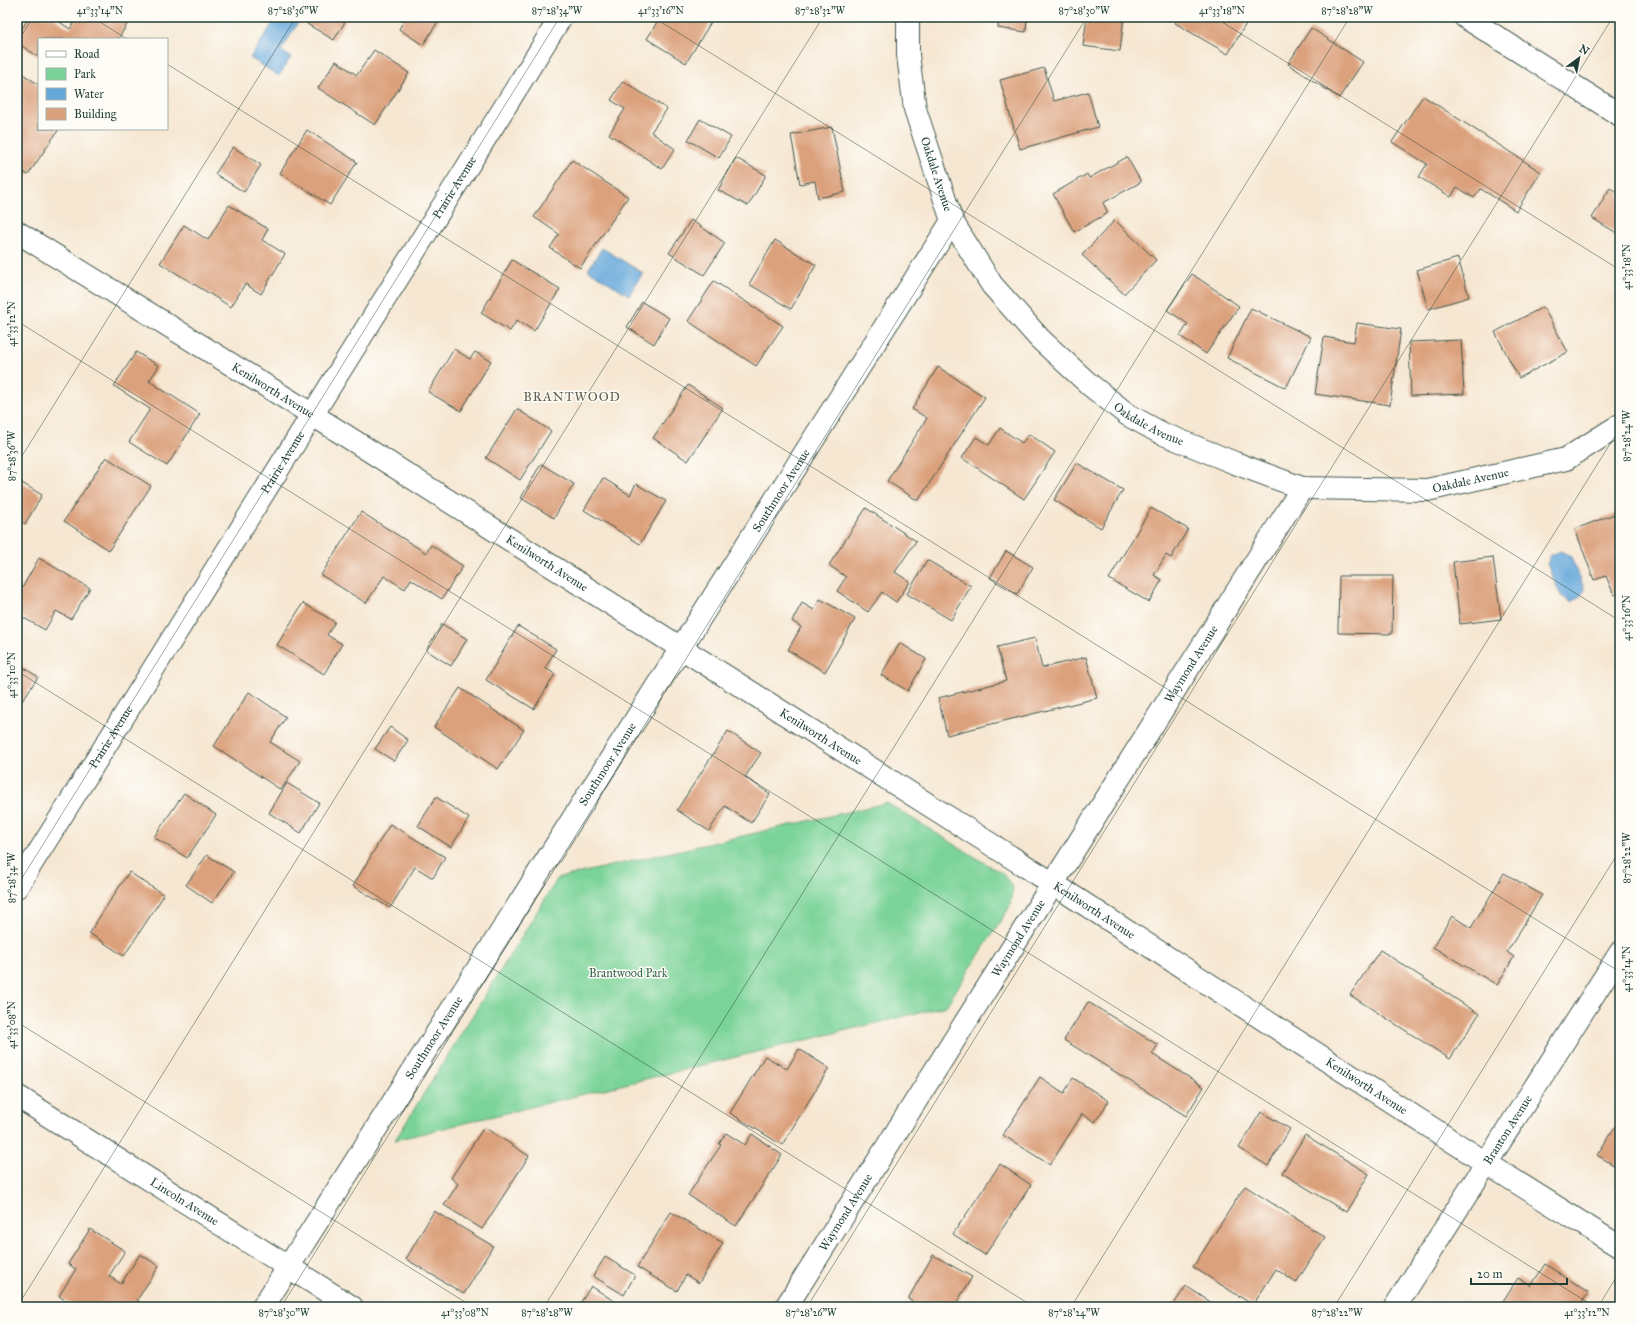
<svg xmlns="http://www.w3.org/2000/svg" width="1637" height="1324" font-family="'IM FELL Great Primer',serif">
  <rect width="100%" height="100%" fill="#fdfcf7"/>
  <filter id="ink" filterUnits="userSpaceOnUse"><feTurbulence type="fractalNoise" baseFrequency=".025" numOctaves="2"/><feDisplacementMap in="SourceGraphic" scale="8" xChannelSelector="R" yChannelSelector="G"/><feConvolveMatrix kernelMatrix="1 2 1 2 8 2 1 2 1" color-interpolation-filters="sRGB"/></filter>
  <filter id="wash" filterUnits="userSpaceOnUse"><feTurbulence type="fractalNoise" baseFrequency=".012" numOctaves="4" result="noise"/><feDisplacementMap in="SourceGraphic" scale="16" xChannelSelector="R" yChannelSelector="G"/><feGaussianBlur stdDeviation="0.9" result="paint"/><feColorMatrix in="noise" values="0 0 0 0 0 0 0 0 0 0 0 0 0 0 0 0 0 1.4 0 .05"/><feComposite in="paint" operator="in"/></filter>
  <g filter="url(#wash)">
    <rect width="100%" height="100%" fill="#f6e7d2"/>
    <path fill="#7ad398" stroke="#4c8866" d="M 887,803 L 1003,874 L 1013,888 L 1009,908 L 946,1006 L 395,1140 L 558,878 Z"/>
    <path fill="#66a8da" stroke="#427287" d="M 277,17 L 293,17 L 299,21 L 281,51 L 291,57 L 279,76 L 250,58 Z
      M 602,248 L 643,273 L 629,295 L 588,270 Z
      M 1561,551 L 1571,557 L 1585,590 L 1579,597 L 1571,602 L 1561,596 L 1547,564 L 1551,555 Z"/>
    <g id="blocks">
      <path fill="#dba07c" d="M 29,17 L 52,17 L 70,29 L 78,17 L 131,18 L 118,39 L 39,39 L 39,57 L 17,43 L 17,37 Z
        M 311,17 L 348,17 L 334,40 L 307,24 Z
        M 406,17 L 441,17 L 423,45 L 399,29 Z
        M 660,17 L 702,17 L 711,22 L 686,63 L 647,39 Z
        M 999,17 L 1027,17 L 1026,32 L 998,28 Z
        M 1087,17 L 1124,17 L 1120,51 L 1083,46 Z
        M 1179,17 L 1250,17 L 1228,54 L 1175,23 Z
        M 1311,28 L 1363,62 L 1339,98 L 1288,64 Z
        M 374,50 L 409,73 L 375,125 L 318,88 L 336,61 L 357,75 Z
        M 1044,68 L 1054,101 L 1088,92 L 1098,127 L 1020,149 L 1000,80 Z
        M 17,70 L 39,85 L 39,129 L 59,129 L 28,175 L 17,168 Z
        M 623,81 L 667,109 L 651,132 L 675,149 L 662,169 L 609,134 L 625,109 L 611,100 Z
        M 1423,96 L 1541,172 L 1516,211 L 1481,189 L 1474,198 L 1457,187 L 1451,197 L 1419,177 L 1427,164 L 1392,142 Z
        M 700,119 L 731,137 L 719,158 L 688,140 Z
        M 832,127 L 845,192 L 818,198 L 815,181 L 800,184 L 791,135 Z
        M 307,130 L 357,162 L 330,205 L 280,173 Z
        M 233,147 L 261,165 L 244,192 L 215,174 Z
        M 1127,157 L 1141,182 L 1103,203 L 1108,213 L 1074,232 L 1053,194 L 1087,174 L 1089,178 Z
        M 736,158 L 766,175 L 748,206 L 718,190 Z
        M 572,160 L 628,197 L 580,268 L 550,248 L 559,234 L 534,217 Z
        M 1610,188 L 1620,194 L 1620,235 L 1592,218 Z
        M 229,205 L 268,229 L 262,240 L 285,254 L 261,294 L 245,284 L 231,307 L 160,263 L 184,225 L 208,240 Z
        M 691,220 L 725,243 L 704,275 L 669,253 Z
        M 1115,220 L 1156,260 L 1124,294 L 1082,255 Z
        M 775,240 L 816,265 L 791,309 L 749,284 Z
        M 1458,258 L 1469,297 L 1428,309 L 1417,270 Z
        M 512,260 L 560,289 L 534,331 L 517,320 L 510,331 L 481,313 Z
        M 1192,274 L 1239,306 L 1206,354 L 1180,336 L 1188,324 L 1167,310 Z
        M 714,281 L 783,326 L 756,366 L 688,321 Z
        M 642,302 L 669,318 L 654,344 L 627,327 Z
        M 1543,307 L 1568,352 L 1519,378 L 1495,332 Z
        M 1251,308 L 1311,337 L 1286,388 L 1227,358 Z
        M 1357,323 L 1401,329 L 1390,405 L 1315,394 L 1324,337 L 1354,342 Z
        M 1461,340 L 1464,394 L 1411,396 L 1409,342 Z
        M 454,349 L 470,359 L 475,352 L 491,361 L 461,411 L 428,392 Z
        M 136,352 L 159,366 L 149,381 L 200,414 L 167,466 L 129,442 L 150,409 L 114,386 Z
        M 938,367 L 985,397 L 918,501 L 887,481 L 927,418 L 912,409 Z
        M 688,385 L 723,408 L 688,461 L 653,438 Z
        M 517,409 L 551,431 L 520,480 L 486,458 Z
        M 1000,428 L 1022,443 L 1029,434 L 1055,452 L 1024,499 L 962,458 L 976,437 L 989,445 Z
        M 106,457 L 151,486 L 109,550 L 64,521 Z
        M 1077,463 L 1123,490 L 1101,528 L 1054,500 Z
        M 541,464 L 574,484 L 554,518 L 521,498 Z
        M 603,478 L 630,495 L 636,484 L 666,501 L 640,544 L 584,510 Z
        M 17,480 L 42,495 L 25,524 L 17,519 Z
        M 866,508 L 916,541 L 895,572 L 910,582 L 896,602 L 882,592 L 868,612 L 837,591 L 846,577 L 829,565 Z
        M 1151,508 L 1188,529 L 1171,558 L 1166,555 L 1154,575 L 1162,580 L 1149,602 L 1109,579 Z
        M 361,512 L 426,553 L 431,545 L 463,566 L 442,599 L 411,579 L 405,589 L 384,576 L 366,603 L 321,575 Z
        M 1620,512 L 1620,593 L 1614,595 L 1606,576 L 1594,580 L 1575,529 Z
        M 1006,551 L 1033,567 L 1017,594 L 990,578 Z
        M 1493,557 L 1501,619 L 1460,624 L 1453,562 Z
        M 39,558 L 90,588 L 71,619 L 56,611 L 45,630 L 17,614 L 17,597 Z
        M 927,560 L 971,586 L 951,620 L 907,594 Z
        M 1339,576 L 1393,576 L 1392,634 L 1338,633 Z
        M 820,599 L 855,619 L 825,672 L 788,650 L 801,627 L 792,621 L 802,603 L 814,610 Z
        M 303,603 L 335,622 L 327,635 L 342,644 L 324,674 L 277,645 Z
        M 442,624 L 467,639 L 451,666 L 426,650 Z
        M 518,626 L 556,649 L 545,668 L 555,674 L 534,709 L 486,680 Z
        M 1035,638 L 1042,668 L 1086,657 L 1097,698 L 947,735 L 938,698 L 1006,681 L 997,647 Z
        M 900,643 L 926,659 L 908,691 L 881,675 Z
        M 17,663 L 38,677 L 22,701 L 17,698 Z
        M 460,688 L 524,730 L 498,769 L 434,727 Z
        M 249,692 L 286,717 L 270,742 L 300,761 L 281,790 L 214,746 Z
        M 390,727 L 408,740 L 394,761 L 375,749 Z
        M 728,731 L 761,753 L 745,777 L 770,794 L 751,823 L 725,806 L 709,831 L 677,810 Z
        M 287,783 L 319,803 L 301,833 L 269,813 Z
        M 184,793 L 216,815 L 187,858 L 154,837 Z
        M 436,797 L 469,818 L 451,847 L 418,826 Z
        M 390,824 L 445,857 L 433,878 L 415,867 L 390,908 L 353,886 Z
        M 207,855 L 234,872 L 212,903 L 186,885 Z
        M 129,872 L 164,895 L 124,956 L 89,933 Z
        M 1504,873 L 1542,895 L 1507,952 L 1514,957 L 1497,985 L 1433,947 L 1452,916 L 1471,928 Z
        M 1380,950 L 1479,1014 L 1450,1059 L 1350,995 Z
        M 1088,1002 L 1158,1045 L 1152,1054 L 1204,1087 L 1186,1116 L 1064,1040 Z
        M 799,1049 L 829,1068 L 782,1145 L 730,1113 L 765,1056 L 787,1069 Z
        M 1040,1077 L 1064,1093 L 1073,1078 L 1109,1101 L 1095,1122 L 1082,1114 L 1050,1165 L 1003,1135 Z
        M 1261,1112 L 1290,1129 L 1268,1166 L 1239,1148 Z
        M 1620,1119 L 1620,1169 L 1597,1155 Z
        M 484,1127 L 529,1156 L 482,1229 L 444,1205 L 458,1184 L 451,1178 Z
        M 726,1133 L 745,1145 L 752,1134 L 782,1155 L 736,1226 L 688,1195 L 721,1145 L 719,1144 Z
        M 1305,1135 L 1369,1174 L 1346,1212 L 1282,1173 Z
        M 1000,1164 L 1031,1185 L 985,1255 L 953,1234 Z
        M 1245,1186 L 1325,1237 L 1296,1283 L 1276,1269 L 1253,1305 L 1193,1267 Z
        M 434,1211 L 493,1246 L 464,1294 L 406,1259 Z
        M 671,1212 L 723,1243 L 699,1283 L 686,1275 L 677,1291 L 637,1267 Z
        M 90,1229 L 125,1251 L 109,1276 L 121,1284 L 140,1254 L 159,1266 L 137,1300 L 147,1307 L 75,1307 L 59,1296 L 76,1269 L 68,1264 Z
        M 933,1255 L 972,1277 L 954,1307 L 921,1307 L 908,1299 Z
        M 605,1257 L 635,1275 L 624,1295 L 593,1276 Z
        M 1545,1264 L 1588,1292 L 1579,1307 L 1499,1307 L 1518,1278 L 1531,1286 Z
        M 591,1286 L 623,1307 L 578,1307 Z
        M 1186,1286 L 1218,1307 L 1172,1307 Z"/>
    </g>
  </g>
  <g filter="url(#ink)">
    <use href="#blocks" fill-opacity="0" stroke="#3f564c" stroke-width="1"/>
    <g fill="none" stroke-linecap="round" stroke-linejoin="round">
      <g stroke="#3f564c" stroke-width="24">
        <g id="minor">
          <path id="s1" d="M 908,17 L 908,55 L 915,109 L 952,221 L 992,285 L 1040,339 L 1090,385 L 1128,415 L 1161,433 L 1235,463 L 1302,488 L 1427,490 L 1566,459 L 1620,425"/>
          <path d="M 1465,17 L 1620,115"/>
          <path id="s2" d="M 17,232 L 313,415 L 1052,883 L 1486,1163 L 1620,1247"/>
          <path id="s3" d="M 17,887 L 561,17"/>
          <path id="s4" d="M 17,1096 L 352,1307"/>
          <path id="s5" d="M 263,1307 L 952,221"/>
          <path id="s6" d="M 786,1307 L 1302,488"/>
          <path id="s7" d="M 1395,1307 L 1620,953"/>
        </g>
      </g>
      <use href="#minor" stroke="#fff" stroke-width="22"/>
    </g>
  </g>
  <path fill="none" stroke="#1f3d34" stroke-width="1" stroke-opacity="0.45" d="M 92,17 L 127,39M 653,17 L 1620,621M 1214,17 L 1620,270M 17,43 L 33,17M 167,64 L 1620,972M 17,321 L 1595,1307M 17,464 L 296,17M 17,671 L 1034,1307M 17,886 L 560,17M 17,1022 L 473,1307M 17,1307 L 823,17M 281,1307 L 1087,17M 544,1307 L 1350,17M 807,1307 L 1613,17M 1071,1307 L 1620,428M 1334,1307 L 1620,850M 1598,1307 L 1620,1271"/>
  <g text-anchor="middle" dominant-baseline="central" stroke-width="3" stroke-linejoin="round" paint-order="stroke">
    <g font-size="12" fill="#1f3d34" stroke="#fdfcf7">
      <text stroke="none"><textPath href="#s1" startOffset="161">Oakdale Avenue</textPath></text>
      <text stroke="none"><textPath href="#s3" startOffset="825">Prairie Avenue</textPath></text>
      <text stroke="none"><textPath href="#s2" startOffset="301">Kenilworth Avenue</textPath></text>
      <text stroke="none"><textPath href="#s1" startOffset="497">Oakdale Avenue</textPath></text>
      <text stroke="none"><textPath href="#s3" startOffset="501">Prairie Avenue</textPath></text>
      <text stroke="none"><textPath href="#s1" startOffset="833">Oakdale Avenue</textPath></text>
      <text stroke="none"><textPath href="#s5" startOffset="967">Southmoor Avenue</textPath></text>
      <text stroke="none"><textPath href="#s2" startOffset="625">Kenilworth Avenue</textPath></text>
      <text stroke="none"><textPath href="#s6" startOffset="760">Waymond Avenue</textPath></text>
      <text stroke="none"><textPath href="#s3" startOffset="177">Prairie Avenue</textPath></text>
      <text stroke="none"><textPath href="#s2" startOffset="949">Kenilworth Avenue</textPath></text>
      <text stroke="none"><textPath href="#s5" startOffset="643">Southmoor Avenue</textPath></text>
      <text stroke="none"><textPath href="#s2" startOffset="1273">Kenilworth Avenue</textPath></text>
      <text stroke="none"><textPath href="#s6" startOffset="436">Waymond Avenue</textPath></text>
      <text stroke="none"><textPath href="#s5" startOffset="319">Southmoor Avenue</textPath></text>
      <text stroke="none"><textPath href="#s2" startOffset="1597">Kenilworth Avenue</textPath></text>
      <text stroke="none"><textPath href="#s7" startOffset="210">Branton Avenue</textPath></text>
      <text stroke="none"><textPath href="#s4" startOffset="198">Lincoln Avenue</textPath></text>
      <text stroke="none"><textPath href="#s6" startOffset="112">Waymond Avenue</textPath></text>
    </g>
    <g font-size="12" fill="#36624d" stroke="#fdfcf7">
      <text x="628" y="973">Brantwood Park</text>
    </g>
    <g font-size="13" letter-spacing="1" fill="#61604d" stroke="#fdfcf7">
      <text x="572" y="397">BRANTWOOD</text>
    </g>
  </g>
  <rect width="1637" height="1324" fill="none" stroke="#fdfcf7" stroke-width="44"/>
  <rect x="38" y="38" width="130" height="92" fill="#fdfcf7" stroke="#a4b0a9"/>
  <rect x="46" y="51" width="20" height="6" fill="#ffffff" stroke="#a4b0a9"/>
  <text x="74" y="58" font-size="12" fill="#1f3d34">Road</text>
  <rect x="46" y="68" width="20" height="12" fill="#7ad398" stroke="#a4b0a9"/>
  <text x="74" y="78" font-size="12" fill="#1f3d34">Park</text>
  <rect x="46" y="88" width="20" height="12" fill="#66a8da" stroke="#a4b0a9"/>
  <text x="74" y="98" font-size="12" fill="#1f3d34">Water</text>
  <rect x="46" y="108" width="20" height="12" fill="#dba07c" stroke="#a4b0a9"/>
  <text x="74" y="118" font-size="12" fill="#1f3d34">Building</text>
  <g transform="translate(1579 58) rotate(32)" stroke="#fdfcf7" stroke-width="3" paint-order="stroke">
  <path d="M0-3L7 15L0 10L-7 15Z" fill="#1f3d34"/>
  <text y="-6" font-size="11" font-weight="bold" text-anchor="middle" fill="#1f3d34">N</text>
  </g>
  <path d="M1471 1278v6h96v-6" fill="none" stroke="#1f3d34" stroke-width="2"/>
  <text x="1477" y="1278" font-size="12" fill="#1f3d34" stroke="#fdfcf7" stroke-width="3" paint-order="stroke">20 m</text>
  <rect x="22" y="22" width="1593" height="1280" fill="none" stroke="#1f3d34" stroke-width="1.5"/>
  <g font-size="10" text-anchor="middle" fill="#1f3d34">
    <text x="100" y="14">41°33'14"N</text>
    <text x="293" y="14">87°28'36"W</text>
    <text x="557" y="14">87°28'34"W</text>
    <text x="661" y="14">41°33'16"N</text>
    <text x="820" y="14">87°28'32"W</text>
    <text x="1084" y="14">87°28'30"W</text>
    <text x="1222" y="14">41°33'18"N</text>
    <text x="1347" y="14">87°28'28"W</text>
    <text transform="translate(1626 267) rotate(-90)" y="4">41°33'18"N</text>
    <text transform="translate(11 324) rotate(-90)" y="4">41°33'12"N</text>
    <text transform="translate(1626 436) rotate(-90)" y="4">87°28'24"W</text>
    <text transform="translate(11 456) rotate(-90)" y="4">87°28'36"W</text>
    <text transform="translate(1626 618) rotate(-90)" y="4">41°33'16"N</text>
    <text transform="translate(11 675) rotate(-90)" y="4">41°33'10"N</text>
    <text transform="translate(1626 858) rotate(-90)" y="4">87°28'22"W</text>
    <text transform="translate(11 878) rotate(-90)" y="4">87°28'34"W</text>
    <text transform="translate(1626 969) rotate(-90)" y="4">41°33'14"N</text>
    <text transform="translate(11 1025) rotate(-90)" y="4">41°33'08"N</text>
    <text x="284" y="1316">87°28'30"W</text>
    <text x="465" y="1316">41°33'08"N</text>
    <text x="547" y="1316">87°28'28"W</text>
    <text x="811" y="1316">87°28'26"W</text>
    <text x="1074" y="1316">87°28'24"W</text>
    <text x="1337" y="1316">87°28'22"W</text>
    <text x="1587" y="1316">41°33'12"N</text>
  </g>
</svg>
